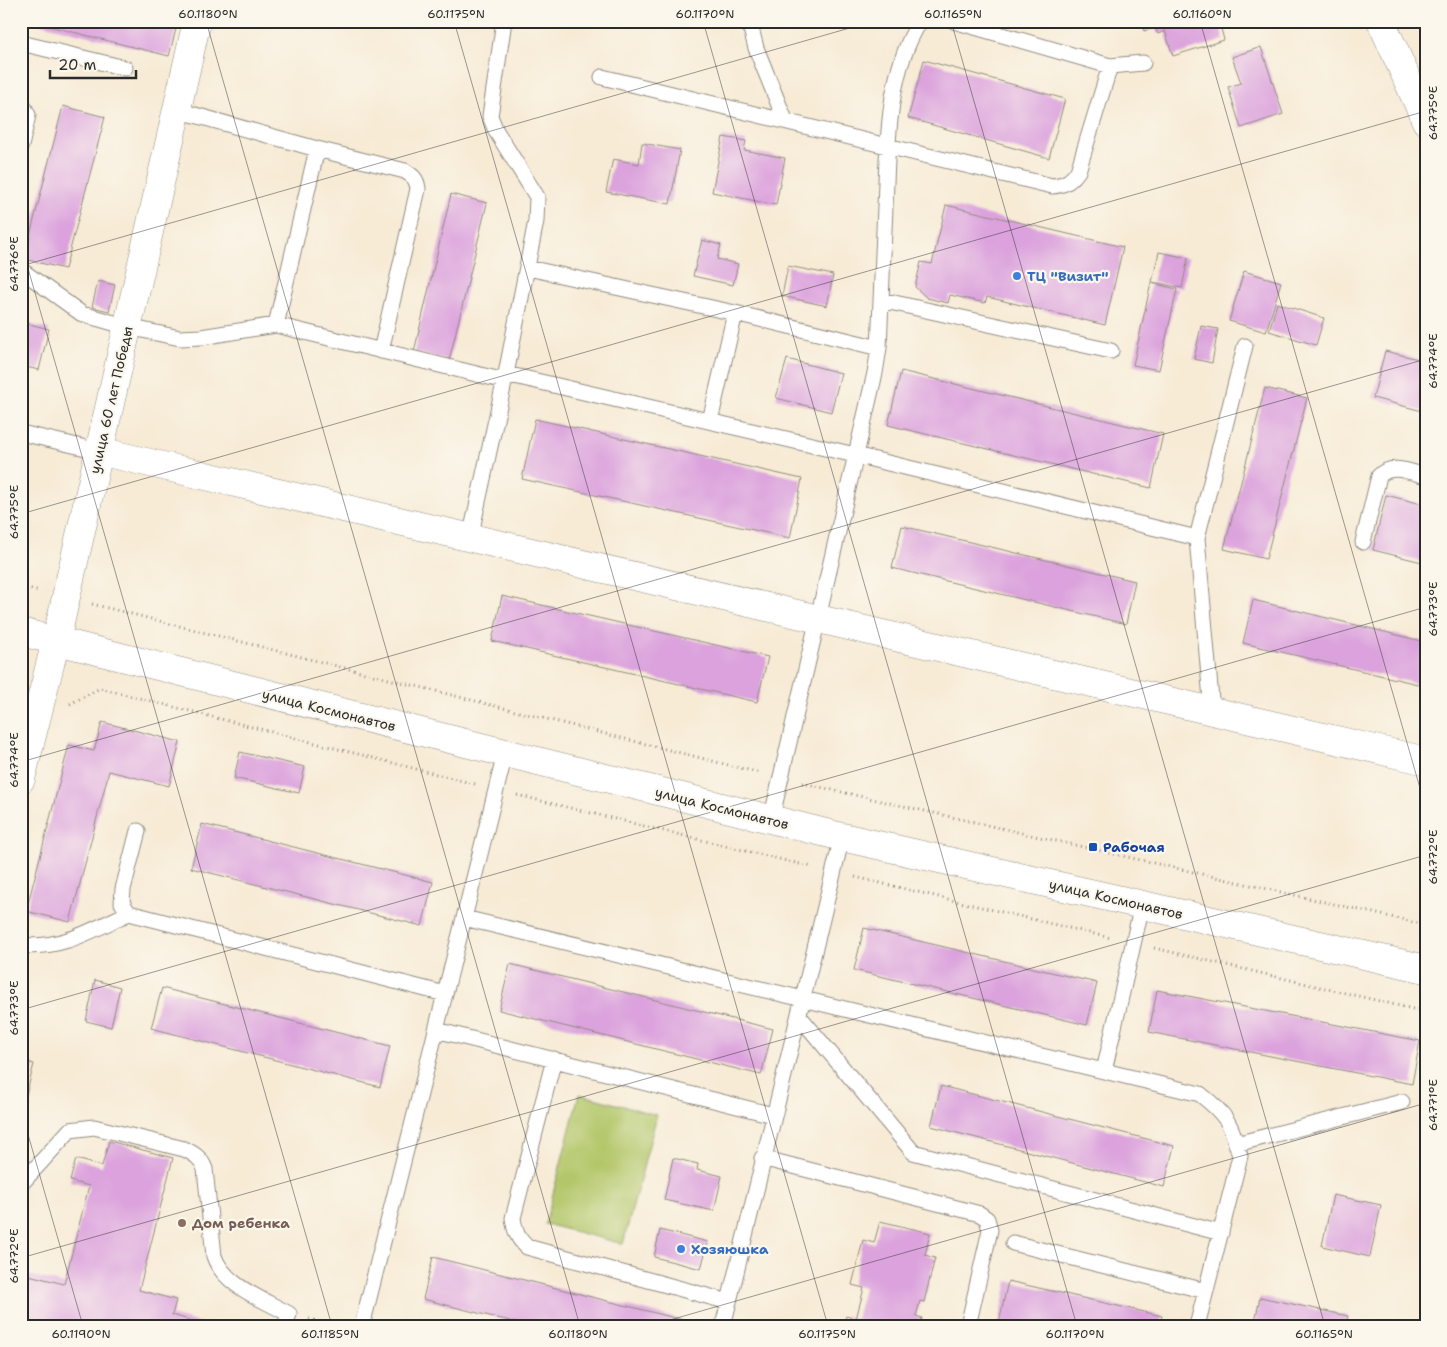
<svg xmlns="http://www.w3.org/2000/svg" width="1447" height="1347" font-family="'Shantell Sans',sans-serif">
  <rect width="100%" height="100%" fill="#fbf7ec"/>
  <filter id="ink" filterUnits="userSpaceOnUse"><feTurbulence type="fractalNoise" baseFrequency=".02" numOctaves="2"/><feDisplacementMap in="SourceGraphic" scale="10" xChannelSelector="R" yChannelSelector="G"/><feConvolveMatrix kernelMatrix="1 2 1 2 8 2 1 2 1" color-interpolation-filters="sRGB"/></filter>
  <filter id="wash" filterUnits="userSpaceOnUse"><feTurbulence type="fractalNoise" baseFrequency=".0096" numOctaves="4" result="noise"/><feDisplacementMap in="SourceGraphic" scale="20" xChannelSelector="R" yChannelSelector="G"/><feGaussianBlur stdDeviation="1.12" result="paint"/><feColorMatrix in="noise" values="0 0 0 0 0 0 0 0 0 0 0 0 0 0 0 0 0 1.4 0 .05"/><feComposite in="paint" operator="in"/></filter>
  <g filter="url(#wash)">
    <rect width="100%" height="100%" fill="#f7ebd6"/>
    <path fill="#b3c76b" stroke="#6f794b" d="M 579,1094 L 657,1115 L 623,1244 L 545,1224 Z"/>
    <g id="blocks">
      <path fill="#dba2dd" d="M 29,21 L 178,21 L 169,56 Z
        M 1141,21 L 1219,21 L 1224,40 L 1173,56 L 1165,31 L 1158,34 L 1155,28 L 1144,31 Z
        M 1261,47 L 1283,114 L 1241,128 L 1228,87 L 1241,83 L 1232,57 Z
        M 924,60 L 1065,99 L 1049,158 L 908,118 Z
        M 63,106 L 105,117 L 65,269 L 24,259 Z
        M 723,137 L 746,141 L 744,150 L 785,158 L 776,205 L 712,192 Z
        M 642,143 L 680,150 L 670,204 L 606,192 L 613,159 L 639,164 Z
        M 451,194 L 487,203 L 449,361 L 414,352 Z
        M 946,205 L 1123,247 L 1105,325 L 987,297 L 985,303 L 950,295 L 948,303 L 927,298 L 915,287 L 921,262 L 932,264 Z
        M 702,240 L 721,245 L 717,259 L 738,264 L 733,285 L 693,276 Z
        M 1159,252 L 1188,258 L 1182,288 L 1152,282 Z
        M 788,266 L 833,275 L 827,306 L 782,296 Z
        M 1244,271 L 1281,282 L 1266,332 L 1229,321 Z
        M 98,281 L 115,285 L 109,311 L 92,307 Z
        M 1151,283 L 1177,289 L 1159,370 L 1133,365 Z
        M 1277,303 L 1324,318 L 1316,345 L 1269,331 Z
        M 21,322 L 49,329 L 39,370 L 21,366 Z
        M 1201,326 L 1218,329 L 1212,363 L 1194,359 Z
        M 1385,351 L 1426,361 L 1426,412 L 1373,398 Z
        M 787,359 L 841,373 L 831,412 L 776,398 Z
        M 901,371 L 1163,434 L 1151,488 L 888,425 Z
        M 1265,388 L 1307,398 L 1266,559 L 1224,549 Z
        M 535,419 L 802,479 L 790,538 L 522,479 Z
        M 1386,495 L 1426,505 L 1426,563 L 1373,550 Z
        M 902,526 L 1135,581 L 1126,624 L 892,568 Z
        M 502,596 L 768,657 L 757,702 L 492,641 Z
        M 1253,600 L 1426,642 L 1426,686 L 1243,643 Z
        M 102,722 L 180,742 L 169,786 L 109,771 L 70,922 L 26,911 L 69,745 L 94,751 Z
        M 240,752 L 305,767 L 299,793 L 234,778 Z
        M 202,824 L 433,882 L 422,926 L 191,868 Z
        M 864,928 L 1097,983 L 1087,1025 L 854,970 Z
        M 510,964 L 773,1029 L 761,1075 L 499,1010 Z
        M 95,980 L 120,987 L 111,1027 L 86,1021 Z
        M 162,988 L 390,1046 L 380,1087 L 151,1028 Z
        M 1157,990 L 1420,1041 L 1412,1084 L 1149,1032 Z
        M 21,1060 L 34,1064 L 22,1111 L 21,1111 Z
        M 941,1086 L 1174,1146 L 1164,1187 L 931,1126 Z
        M 109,1141 L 173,1158 L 139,1290 L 176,1300 L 172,1315 L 210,1326 L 21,1326 L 21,1273 L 64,1284 L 89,1186 L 70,1181 L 76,1159 L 102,1166 Z
        M 673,1158 L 698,1164 L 697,1170 L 722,1176 L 714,1211 L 664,1200 Z
        M 1333,1195 L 1381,1205 L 1370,1257 L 1322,1246 Z
        M 880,1221 L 930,1233 L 925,1255 L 935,1258 L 924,1302 L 920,1301 L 916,1316 L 922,1318 L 920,1326 L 843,1326 L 846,1316 L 856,1319 L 864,1288 L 852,1285 L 863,1240 L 874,1243 Z
        M 660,1230 L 708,1242 L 701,1269 L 654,1257 Z
        M 433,1257 L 695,1323 L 694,1326 L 529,1326 L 423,1299 Z
        M 1008,1281 L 1162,1316 L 1160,1326 L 1011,1326 L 999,1323 Z
        M 1260,1297 L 1348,1316 L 1346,1326 L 1254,1326 Z"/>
    </g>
  </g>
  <g filter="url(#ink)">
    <use href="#blocks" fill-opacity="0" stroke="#918b80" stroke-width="1"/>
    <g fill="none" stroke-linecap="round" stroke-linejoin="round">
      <g stroke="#918b80" stroke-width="17">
        <path id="lane" d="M 749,21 L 756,48 L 785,120
          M 954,21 L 1110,66 L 1143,63
          M 21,43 L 125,68
          M 602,77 L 1052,186 C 1065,185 1071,181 1078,171 L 1110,66
          M 21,101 L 28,115 L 21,146
          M 177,110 L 317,149
          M 528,268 L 735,313 L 879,348
          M 21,270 L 82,314 L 128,327 L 180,338 L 201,337 L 276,325
          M 881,300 L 1111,351
          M 381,351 L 418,189 C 417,179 413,176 405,171 L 317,149 L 276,325 L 505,381
          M 506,374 L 855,455 L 1197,538 L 1245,346
          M 710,421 L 735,313
          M 21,433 L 99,451
          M 470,538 L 506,374 L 536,221 L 537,197 L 496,131 L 490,116 L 504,21
          M 1197,538 L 1212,711
          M 1363,542 L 1379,476 C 1391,463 1410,472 1426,476
          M 771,820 L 875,373 L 879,348 C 881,301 883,254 885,207 C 888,145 886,76 920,21
          M 138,831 L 123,889 L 122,903 L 129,913 L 445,994
          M 464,918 L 1200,1094 C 1227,1115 1231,1123 1240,1156 L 1197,1326
          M 21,945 C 62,950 93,929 129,913
          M 800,1017 L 913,1152 L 1221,1233
          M 436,1030 L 773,1115
          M 554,1059 L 513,1218 C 515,1231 517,1238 527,1247 L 729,1302
          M 1104,1071 L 1142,905
          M 1236,1144 L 1402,1102
          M 762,1158 L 980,1214 L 987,1219 L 990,1230 L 968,1326
          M 21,1184 L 70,1130 L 94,1127 L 184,1149 C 195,1154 201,1158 205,1169 L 214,1256 C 224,1286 263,1299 289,1314 L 285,1326
          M 1013,1243 L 1206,1291
          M 362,1326 L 505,754
          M 723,1326 L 842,837"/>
      </g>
      <g stroke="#918b80" stroke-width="29">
        <path id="street" d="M 1381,21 L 1426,121
          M 99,451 L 1426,761"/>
      </g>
      <g stroke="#918b80" stroke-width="29">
        <path id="secondary" d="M 21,779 L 56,641 L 197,21"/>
      </g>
      <g stroke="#918b80" stroke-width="29">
        <path id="primary" d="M 21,632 L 842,837 L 1426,969"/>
      </g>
      <path stroke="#918b80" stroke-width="3" stroke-dasharray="1 4" stroke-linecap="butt" d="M 21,587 L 40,591
        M 92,604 L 760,773
        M 70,704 L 100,688 L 475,784
        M 802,783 L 1426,925
        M 517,795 L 812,867
        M 855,877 L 1111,938
        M 1154,948 L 1426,1012
        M 309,1319 L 336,1326
        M 1424,1326 L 1426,1321"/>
      <use href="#lane" stroke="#fff" stroke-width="15"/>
      <use href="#street" stroke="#fff" stroke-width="28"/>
      <use href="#secondary" stroke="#fff" stroke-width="28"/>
      <use href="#primary" stroke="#fff" stroke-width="28"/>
    </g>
  </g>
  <path fill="none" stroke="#2b2b2b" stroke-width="1" stroke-opacity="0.45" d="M 206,21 L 580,1326M 454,21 L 828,1326M 703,21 L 1077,1326M 951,21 L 1325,1326M 1200,21 L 1426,809M 21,244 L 332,1326M 21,266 L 874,21M 21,514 L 1426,111M 21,762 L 1426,359M 21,1010 L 1426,607M 21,1110 L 83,1326M 21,1258 L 1426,855M 649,1326 L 1426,1103"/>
  <g fill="#3f7fe0" stroke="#fbf7ec" stroke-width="2">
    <circle cx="1017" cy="276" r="5"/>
    <circle cx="681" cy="1249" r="5"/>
  </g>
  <rect fill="#1a4fb4" stroke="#fbf7ec" stroke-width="2" x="1088" y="842" width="10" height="10" rx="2.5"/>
  <circle fill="#8d6e63" stroke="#fbf7ec" stroke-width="2" cx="182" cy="1223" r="5"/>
  <g text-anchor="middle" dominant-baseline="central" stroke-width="4.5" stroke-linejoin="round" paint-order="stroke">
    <g font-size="14" font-weight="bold" fill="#366cbe" stroke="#fbf7ec" text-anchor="start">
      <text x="1027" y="276">ТЦ "Визит"</text>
      <text x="691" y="1249">Хозяюшка</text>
    </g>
    <g font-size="14" fill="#2b2b2b" stroke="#fbf7ec">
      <text transform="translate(111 400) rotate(-77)">улица 60 лет Победы</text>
      <text transform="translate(329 710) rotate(14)">улица Космонавтов</text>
      <text transform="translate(722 808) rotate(14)">улица Космонавтов</text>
      <text transform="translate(1116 899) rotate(13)">улица Космонавтов</text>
    </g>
    <g font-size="14" font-weight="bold" fill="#164399" stroke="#fbf7ec" text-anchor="start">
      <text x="1103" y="847">Рабочая</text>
    </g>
    <g font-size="14" font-weight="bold" fill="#785e54" stroke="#fbf7ec" text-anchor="start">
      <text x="192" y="1223">Дом ребенка</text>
    </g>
  </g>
  <rect width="1447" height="1347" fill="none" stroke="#fbf7ec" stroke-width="55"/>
  <path d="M50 70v8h86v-8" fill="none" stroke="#2b2b2b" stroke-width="2.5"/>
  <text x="58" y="70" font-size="15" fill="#2b2b2b" stroke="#fbf7ec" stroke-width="4" paint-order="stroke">20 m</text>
  <rect x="28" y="28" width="1392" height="1292" fill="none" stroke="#2b2b2b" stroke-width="2"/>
  <g font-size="12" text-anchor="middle" fill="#2b2b2b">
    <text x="208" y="18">60.1180°N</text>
    <text x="456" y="18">60.1175°N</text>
    <text x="705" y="18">60.1170°N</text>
    <text x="953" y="18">60.1165°N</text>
    <text x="1202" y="18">60.1160°N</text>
    <text transform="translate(1433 113) rotate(-90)" y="4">64.775°E</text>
    <text transform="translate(14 264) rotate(-90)" y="4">64.776°E</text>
    <text transform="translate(1433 361) rotate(-90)" y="4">64.774°E</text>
    <text transform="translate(14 512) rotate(-90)" y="4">64.775°E</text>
    <text transform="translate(1433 609) rotate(-90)" y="4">64.773°E</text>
    <text transform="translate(14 760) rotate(-90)" y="4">64.774°E</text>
    <text transform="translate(1433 857) rotate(-90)" y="4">64.772°E</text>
    <text transform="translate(14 1008) rotate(-90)" y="4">64.773°E</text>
    <text transform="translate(1433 1105) rotate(-90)" y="4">64.771°E</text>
    <text transform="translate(14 1256) rotate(-90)" y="4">64.772°E</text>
    <text x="81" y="1338">60.1190°N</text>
    <text x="330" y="1338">60.1185°N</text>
    <text x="578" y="1338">60.1180°N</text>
    <text x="827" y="1338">60.1175°N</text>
    <text x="1075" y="1338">60.1170°N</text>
    <text x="1324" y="1338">60.1165°N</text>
  </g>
</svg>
